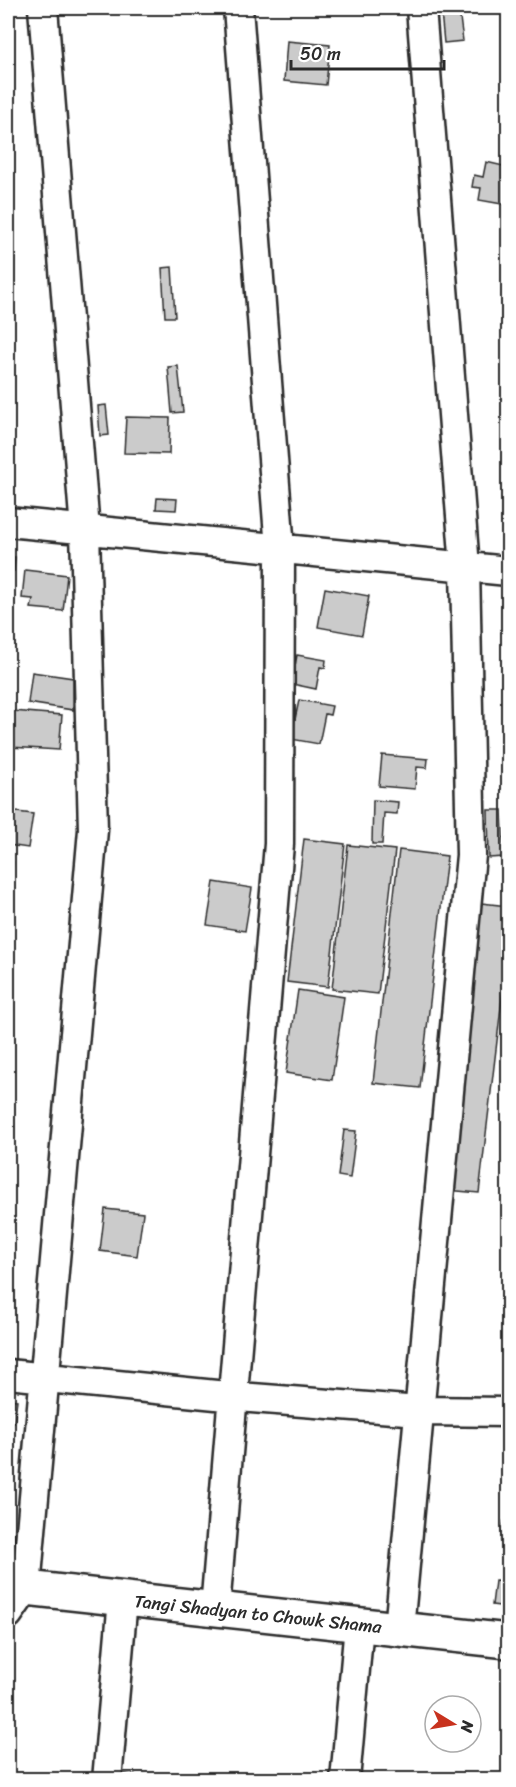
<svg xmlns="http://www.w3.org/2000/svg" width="516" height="1787" font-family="Sriracha,sans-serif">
  <rect width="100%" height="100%" fill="#fff"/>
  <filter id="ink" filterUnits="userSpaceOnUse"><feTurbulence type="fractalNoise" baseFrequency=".0167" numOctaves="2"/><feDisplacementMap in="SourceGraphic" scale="12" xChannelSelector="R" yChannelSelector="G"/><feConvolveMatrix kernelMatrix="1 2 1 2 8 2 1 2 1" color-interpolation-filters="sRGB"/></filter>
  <g filter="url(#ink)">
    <path fill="#cbcbcb" stroke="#2b2b2b" stroke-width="1.5" d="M 459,10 L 463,41 L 444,43 L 441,12 Z
      M 287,41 L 330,45 L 326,85 L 284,81 Z
      M 486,162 L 508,167 L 508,205 L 479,200 L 481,188 L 472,187 L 474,175 L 483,177 Z
      M 172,267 L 175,317 L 165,317 L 162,268 Z
      M 178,366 L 183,412 L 172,413 L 168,367 Z
      M 106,405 L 109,435 L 100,436 L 98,406 Z
      M 126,417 L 170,418 L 169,454 L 124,453 Z
      M 157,498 L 177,499 L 176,510 L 156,509 Z
      M 8,557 L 15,557 L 14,571 L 8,570 Z
      M 25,570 L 67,575 L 63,611 L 31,608 L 33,599 L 22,598 Z
      M 325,588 L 369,596 L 362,635 L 318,627 Z
      M 297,655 L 326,660 L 325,668 L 320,667 L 316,689 L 292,684 Z
      M 32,672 L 73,678 L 73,710 L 28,703 Z
      M 299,700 L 332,706 L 330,715 L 325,714 L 319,744 L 291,739 Z
      M 12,711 L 62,715 L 59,750 L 10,747 Z
      M 382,755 L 428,759 L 427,768 L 417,767 L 415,789 L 379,786 Z
      M 373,800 L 398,802 L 397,814 L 384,813 L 382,844 L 372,844 Z
      M 488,810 L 502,810 L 504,857 L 489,858 Z
      M 8,811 L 33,814 L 28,848 L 8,845 Z
      M 304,839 L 345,844 L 328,987 L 287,982 Z
      M 348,845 L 395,850 L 378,994 L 332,989 Z
      M 399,850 L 447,856 L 420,1088 L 373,1083 Z
      M 8,862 L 13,862 L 9,897 L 8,897 Z
      M 214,882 L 252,888 L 245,931 L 207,925 Z
      M 481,903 L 508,906 L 508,948 L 479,1193 L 447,1190 Z
      M 298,990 L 344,997 L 332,1080 L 286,1073 Z
      M 344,1130 L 356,1131 L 350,1178 L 338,1176 Z
      M 105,1209 L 143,1213 L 137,1256 L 100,1251 Z
      M 8,1399 L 17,1400 L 14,1423 L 8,1422 Z
      M 504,1521 L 508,1522 L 508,1542 L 501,1541 Z
      M 495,1581 L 508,1582 L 508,1607 L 492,1605 Z
      M 125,1774 L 154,1778 L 153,1780 L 124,1780 Z"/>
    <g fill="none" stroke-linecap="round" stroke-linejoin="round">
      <g stroke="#2b2b2b" stroke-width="33">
        <path id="minor" d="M 8,522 L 508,571
          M 8,1374 L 226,1396 L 419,1411 L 508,1412
          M 215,1609 L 279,844 L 280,549 L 238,8
          M 8,1614 L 26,1588 L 93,830 L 85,530 L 43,8
          M 399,1629 L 471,855 L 465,567 L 421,8
          M 107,1780 L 123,1599
          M 345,1780 L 359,1625"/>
      </g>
      <g stroke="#2b2b2b" stroke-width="38">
        <path id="major" d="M 8,1586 L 508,1641"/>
      </g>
      <use href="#minor" stroke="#fff" stroke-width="28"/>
      <use href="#major" stroke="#fff" stroke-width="33"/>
    </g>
  </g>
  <g text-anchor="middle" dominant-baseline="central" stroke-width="4.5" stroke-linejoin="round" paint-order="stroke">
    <g font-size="18" fill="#2b2b2b" stroke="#fff">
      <text transform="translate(258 1614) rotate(6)">Tangi Shadyan to Chowk Shama</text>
    </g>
  </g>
  <rect width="516" height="1787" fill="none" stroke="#fff" stroke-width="30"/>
  <rect x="15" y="15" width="486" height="1757" fill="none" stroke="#2b2b2b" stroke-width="2" filter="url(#ink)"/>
  <g transform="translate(453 1724) rotate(101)"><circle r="28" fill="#ffffff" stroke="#aaaaaa" stroke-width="1.5"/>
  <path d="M0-4.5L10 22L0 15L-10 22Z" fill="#c8321e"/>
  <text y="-9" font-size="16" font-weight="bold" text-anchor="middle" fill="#2b2b2b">N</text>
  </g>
  <path d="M291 60v9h153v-9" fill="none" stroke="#2b2b2b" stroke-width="3"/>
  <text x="300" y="60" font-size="18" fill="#2b2b2b" stroke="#ffffff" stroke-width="4.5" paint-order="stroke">50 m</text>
</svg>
